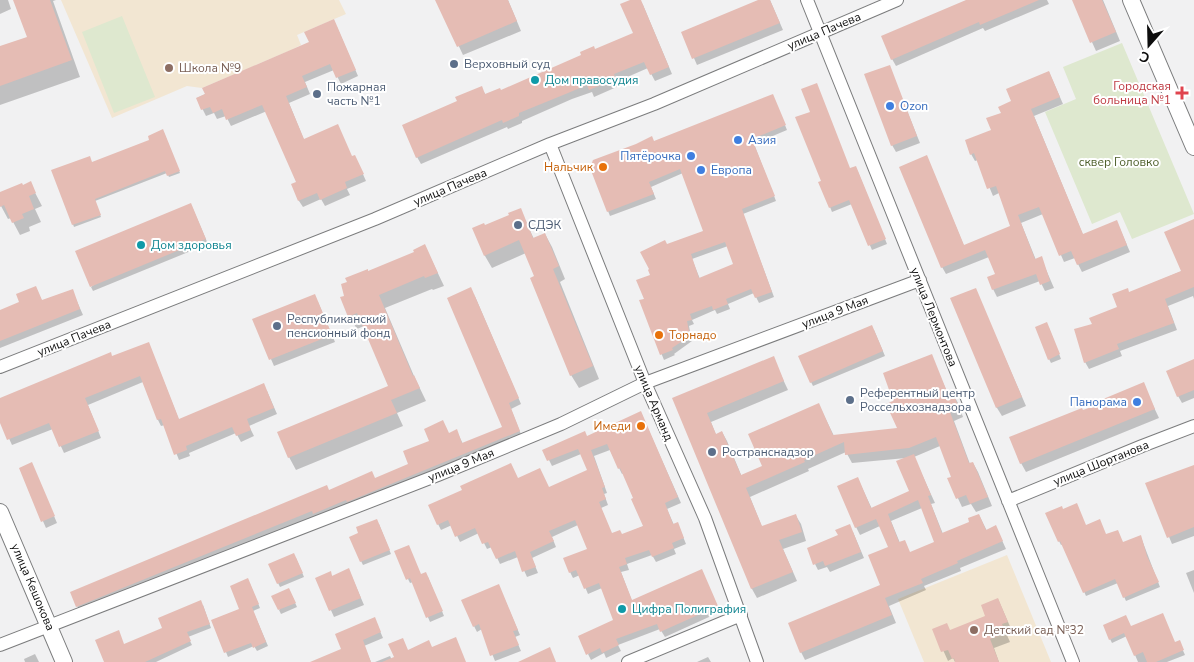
<svg xmlns="http://www.w3.org/2000/svg" width="1194" height="662" font-family="'Nunito Sans',sans-serif">
  <rect width="100%" height="100%" fill="#f1f1f2"/>
  <path fill="#f2e6d2" d="M 61,0 L 339,0 L 346,14 L 297,35 L 301,45 L 291,50 L 202,88 L 187,86 L 112,118 Z
    M 1007,555 L 1051,662 L 924,662 L 898,599 Z"/>
  <path fill="#dee8cf" d="M 122,16 L 155,97 L 114,113 L 82,32 Z
    M 1122,43 L 1194,214 L 1132,239 L 1120,212 L 1092,224 L 1045,112 L 1076,99 L 1063,67 Z"/>
  <path fill="#0003" fill-rule="evenodd" d="M 0,0 L 8,0 L 11,9 L 0,14 Z
    M 22,0 L 56,0 L 53,1 L 80,77 L 0,105 L 0,48 L 28,38 Z
    M 444,0 L 508,0 L 521,31 L 463,55 L 438,2 Z
    M 633,0 L 640,0 L 643,5 L 672,74 L 655,81 L 648,68 L 616,82 L 619,86 L 594,97 L 592,92 L 572,99 L 522,121 L 522,123 L 508,129 L 507,127 L 421,164 L 417,157 L 458,102 L 481,88 L 486,95 L 501,92 L 634,34 Z
    M 762,0 L 770,0 L 783,30 L 697,65 L 683,33 Z
    M 969,0 L 1047,0 L 1049,4 L 985,31 L 983,28 L 896,66 L 892,59 Z
    M 1073,0 L 1103,0 L 1120,41 L 1096,51 Z
    M 337,27 L 358,76 L 341,84 L 334,70 L 305,82 L 310,94 L 289,103 L 304,140 L 352,157 L 358,163 L 366,181 L 347,189 L 350,195 L 325,206 L 321,199 L 303,207 L 299,201 L 297,183 L 267,111 L 231,126 L 226,116 L 217,119 L 214,113 L 206,116 L 197,98 L 310,43 Z
    M 889,66 L 920,143 L 896,152 L 892,145 Z
    M 1049,72 L 1063,104 L 1034,116 L 1083,235 L 1120,229 L 1130,252 L 1082,272 L 1075,258 L 1064,262 L 1043,214 L 1021,223 L 1036,260 L 1041,258 L 1054,288 L 1045,291 L 1040,281 L 997,297 L 993,289 L 996,275 L 989,257 L 946,274 L 942,267 L 927,157 L 964,246 L 1012,227 L 999,193 L 993,196 L 978,160 L 975,161 L 971,154 L 992,130 L 1002,113 L 1013,102 Z
    M 775,101 L 787,130 L 754,144 L 776,201 L 743,214 L 774,297 L 759,303 L 754,293 L 728,304 L 730,309 L 717,314 L 715,310 L 692,320 L 694,324 L 689,326 L 692,341 L 674,354 L 675,355 L 664,360 L 640,301 L 645,299 L 651,276 L 667,245 L 705,231 L 683,173 L 651,187 L 656,199 L 610,216 L 608,211 L 654,142 ZM 728,246 L 735,265 L 700,279 L 692,259 Z
    M 164,133 L 180,173 L 169,177 L 167,173 L 95,201 L 101,217 L 74,227 L 53,171 L 92,164 L 151,141 Z
    M 850,170 L 858,172 L 887,244 L 872,250 L 852,204 L 832,212 L 820,182 Z
    M 30,183 L 42,206 L 35,209 L 41,222 L 29,227 L 30,231 L 20,235 L 11,218 L 8,219 L 1,206 L 0,193 Z
    M 193,209 L 208,244 L 93,291 L 91,287 Z
    M 520,209 L 534,239 L 545,234 L 552,247 L 565,279 L 560,282 L 599,379 L 579,388 L 571,375 L 526,253 L 492,268 L 485,256 L 485,226 L 511,216 Z
    M 1194,226 L 1194,299 L 1193,296 L 1168,306 L 1177,330 L 1120,351 L 1122,356 L 1089,369 L 1085,362 L 1075,330 L 1093,325 L 1118,308 L 1129,293 L 1182,271 Z
    M 425,246 L 444,286 L 433,290 L 432,289 L 385,308 L 414,376 L 426,401 L 397,413 L 403,426 L 296,470 L 289,457 L 390,387 L 364,326 L 357,329 L 349,316 L 346,296 L 368,272 L 415,253 Z
    M 36,288 L 42,301 L 72,290 L 83,315 L 0,348 L 0,311 L 21,303 Z
    M 975,289 L 1026,406 L 1002,416 L 997,408 Z
    M 474,294 L 521,404 L 511,409 L 522,437 L 81,612 L 77,606 L 329,491 L 375,479 L 410,465 L 449,434 L 459,436 L 463,444 L 504,427 Z
    M 318,302 L 335,342 L 274,366 L 254,320 Z
    M 1049,328 L 1061,359 L 1051,363 L 1049,359 Z
    M 874,330 L 885,356 L 813,386 L 811,382 Z
    M 149,344 L 179,420 L 267,391 L 277,414 L 249,426 L 254,436 L 241,442 L 236,433 L 189,453 L 190,456 L 179,460 L 165,425 L 161,426 L 158,420 L 143,382 L 88,405 L 101,438 L 64,453 L 53,429 L 12,445 L 0,419 L 0,399 Z
    M 931,356 L 949,396 L 953,394 L 958,403 L 963,417 L 954,421 L 970,464 L 973,463 L 978,472 L 992,506 L 976,512 L 971,504 L 962,507 L 949,479 L 953,478 L 940,446 L 914,457 L 935,503 L 931,504 L 943,534 L 971,523 L 979,515 L 987,531 L 996,527 L 1006,549 L 960,568 L 961,571 L 924,586 L 926,590 L 889,606 L 896,623 L 805,660 L 801,652 L 882,586 L 889,547 L 880,526 L 860,535 L 856,527 L 858,479 L 872,509 L 910,492 L 906,458 L 852,463 L 846,452 L 808,469 L 809,471 L 750,497 L 762,527 L 796,516 L 801,524 L 806,541 L 783,549 L 797,581 L 757,598 L 752,589 L 674,399 L 773,358 L 788,390 L 711,422 L 716,435 L 722,432 L 727,441 L 742,477 L 763,467 L 819,405 L 834,436 L 899,429 L 895,401 ZM 922,508 L 936,542 L 910,553 L 900,543 L 891,521 Z
    M 1194,360 L 1194,398 L 1182,403 L 1178,396 Z
    M 1143,384 L 1159,418 L 1026,472 L 1021,463 L 1083,412 L 1099,406 Z
    M 641,413 L 681,503 L 667,509 L 674,525 L 680,529 L 686,544 L 674,549 L 676,554 L 656,562 L 652,555 L 627,564 L 629,570 L 621,572 L 632,601 L 704,576 L 720,612 L 665,637 L 660,629 L 618,645 L 621,651 L 606,658 L 604,653 L 591,660 L 588,654 L 615,620 L 602,588 L 588,594 L 580,575 L 573,578 L 570,572 L 589,549 L 578,525 L 552,537 L 556,547 L 532,558 L 538,573 L 527,577 L 518,557 L 500,564 L 492,547 L 487,549 L 479,533 L 460,542 L 452,525 L 441,530 L 438,524 L 518,480 L 549,488 L 589,471 L 581,454 L 552,466 L 544,450 L 587,437 ZM 610,450 L 622,474 L 624,473 L 644,526 L 622,535 L 612,535 L 601,508 L 608,505 L 604,494 L 607,493 L 594,456 Z
    M 32,464 L 57,523 L 46,528 L 20,469 Z
    M 1194,466 L 1194,536 L 1172,544 L 1147,484 Z
    M 379,524 L 391,554 L 363,565 L 361,561 Z
    M 1086,526 L 1123,543 L 1142,540 L 1160,587 L 1126,601 L 1118,583 L 1086,596 L 1063,544 L 1061,545 L 1059,541 Z
    M 853,532 L 864,558 L 830,572 L 827,567 L 818,570 L 815,564 Z
    M 396,552 L 421,575 L 428,577 L 444,616 L 430,622 L 413,582 L 410,583 L 408,579 Z
    M 296,558 L 304,577 L 280,587 L 278,583 Z
    M 1194,570 L 1194,593 L 1186,573 Z
    M 330,573 L 333,577 L 352,577 L 364,605 L 334,617 L 317,579 Z
    M 250,584 L 260,608 L 253,611 L 268,646 L 257,651 L 254,646 L 228,657 L 213,620 L 241,609 Z
    M 501,591 L 520,635 L 515,637 L 521,651 L 495,661 L 482,629 L 477,632 L 474,626 Z
    M 291,594 L 297,607 L 281,614 L 279,610 Z
    M 998,599 L 1012,631 L 1006,633 L 1010,642 L 994,648 L 999,662 L 955,662 L 953,658 L 948,661 L 934,630 L 950,631 L 987,616 Z
    M 203,605 L 211,628 L 188,637 L 192,645 L 156,662 L 105,662 L 124,646 L 164,628 Z
    M 377,624 L 383,638 L 364,646 L 371,662 L 320,662 L 343,650 Z
    M 1131,627 L 1181,646 L 1185,655 L 1167,662 L 1138,662 L 1127,636 L 1112,643 L 1110,639 Z
    M 35,654 L 39,662 L 25,662 L 24,659 Z
    M 390,656 L 393,662 L 375,662 Z
    M 708,657 L 711,662 L 697,662 Z"/>
  <path fill="#e5bcb4" fill-rule="evenodd" d="M 13,0 L 50,0 L 72,60 L 0,86 L 0,46 L 27,37 Z
    M 435,0 L 508,0 L 517,21 L 457,47 Z
    M 630,0 L 641,0 L 669,67 L 650,75 L 644,62 L 614,74 L 616,79 L 589,90 L 587,85 L 568,93 L 519,113 L 519,116 L 503,123 L 502,120 L 416,158 L 402,125 L 457,101 L 455,97 L 482,86 L 485,94 L 500,88 L 501,90 L 581,55 L 580,52 L 594,46 L 595,49 L 633,33 L 620,4 Z
    M 758,0 L 770,0 L 780,23 L 692,59 L 681,32 Z
    M 966,0 L 1039,0 L 980,25 L 979,22 L 891,60 L 881,36 Z
    M 1072,0 L 1102,0 L 1116,32 L 1090,43 Z
    M 334,19 L 356,70 L 336,78 L 330,64 L 302,76 L 307,87 L 286,96 L 304,139 L 338,124 L 352,156 L 355,155 L 364,174 L 345,182 L 347,188 L 320,200 L 317,193 L 298,201 L 291,184 L 296,182 L 262,105 L 226,120 L 222,109 L 213,113 L 210,107 L 201,110 L 196,98 L 205,94 L 202,88 L 309,42 L 304,32 Z
    M 890,65 L 917,136 L 891,146 L 864,74 Z
    M 1049,71 L 1060,97 L 1031,109 L 1083,234 L 1117,220 L 1127,245 L 1077,265 L 1071,251 L 1059,256 L 1039,207 L 1018,215 L 1035,259 L 1042,256 L 1050,281 L 1040,285 L 1036,274 L 992,290 L 987,277 L 995,274 L 985,250 L 941,268 L 899,167 L 927,155 L 964,245 L 1010,226 L 996,186 L 987,189 L 974,153 L 970,155 L 965,140 L 991,130 L 986,118 L 1001,113 L 998,107 L 1011,101 L 1006,89 Z
    M 817,83 L 850,168 L 856,166 L 886,239 L 868,246 L 849,200 L 829,208 L 818,182 L 821,181 L 795,117 L 810,112 L 801,89 Z
    M 773,94 L 786,125 L 752,139 L 775,196 L 742,209 L 772,292 L 755,298 L 751,289 L 726,299 L 728,304 L 713,310 L 712,306 L 690,314 L 692,320 L 687,321 L 690,336 L 672,348 L 673,350 L 660,355 L 639,300 L 644,299 L 636,280 L 650,275 L 648,270 L 649,269 L 640,252 L 665,240 L 667,244 L 703,231 L 680,169 L 649,182 L 654,194 L 607,212 L 590,168 L 593,160 L 636,144 L 652,136 L 654,141 ZM 725,242 L 733,264 L 699,278 L 691,254 Z
    M 163,129 L 180,171 L 167,176 L 165,171 L 95,199 L 101,215 L 72,225 L 51,170 L 90,156 L 92,162 L 149,140 L 148,136 Z
    M 31,181 L 36,193 L 29,196 L 34,209 L 22,214 L 24,218 L 12,223 L 4,205 L 0,207 L 0,192 L 22,183 L 23,185 Z
    M 191,203 L 206,239 L 90,287 L 75,251 Z
    M 521,208 L 533,238 L 545,233 L 559,266 L 553,269 L 593,366 L 570,376 L 530,278 L 534,276 L 519,240 L 484,256 L 472,228 L 484,223 L 485,225 L 509,215 L 508,213 Z
    M 1194,219 L 1194,287 L 1165,299 L 1174,323 L 1117,344 L 1119,349 L 1084,363 L 1074,329 L 1092,324 L 1089,318 L 1117,307 L 1112,294 L 1128,288 L 1129,292 L 1181,271 L 1164,232 Z
    M 425,244 L 438,273 L 425,278 L 424,276 L 379,295 L 413,376 L 414,375 L 420,388 L 391,400 L 397,413 L 288,458 L 277,432 L 388,386 L 357,313 L 348,317 L 340,297 L 344,296 L 341,284 L 347,282 L 345,278 L 368,269 L 368,271 L 414,252 L 413,250 Z
    M 36,286 L 42,300 L 73,289 L 80,309 L 0,341 L 0,310 L 19,302 L 16,294 Z
    M 471,287 L 519,398 L 509,403 L 520,431 L 347,502 L 346,500 L 313,514 L 312,511 L 76,607 L 70,592 L 327,485 L 329,490 L 372,471 L 375,478 L 408,464 L 403,451 L 429,441 L 424,429 L 443,420 L 449,433 L 457,429 L 462,443 L 502,427 L 447,298 Z
    M 976,288 L 1022,397 L 996,408 L 950,298 Z
    M 315,294 L 332,335 L 269,360 L 252,319 Z
    M 1047,322 L 1060,354 L 1048,360 L 1035,327 Z
    M 872,325 L 883,351 L 810,383 L 798,356 Z
    M 149,342 L 179,419 L 264,383 L 274,408 L 247,419 L 251,430 L 236,436 L 232,427 L 186,446 L 187,450 L 174,455 L 161,419 L 157,420 L 140,376 L 85,398 L 99,431 L 59,447 L 49,423 L 7,440 L 0,423 L 0,398 L 111,352 L 112,356 Z
    M 932,354 L 948,394 L 953,393 L 959,408 L 950,412 L 969,463 L 973,462 L 988,497 L 970,504 L 966,495 L 956,499 L 947,478 L 951,477 L 936,437 L 909,448 L 845,455 L 844,442 L 804,460 L 805,462 L 746,488 L 762,526 L 796,514 L 802,532 L 779,540 L 793,572 L 751,589 L 672,398 L 774,356 L 784,381 L 707,413 L 716,434 L 722,431 L 741,475 L 762,466 L 748,434 L 819,403 L 833,435 L 897,428 L 886,404 L 893,401 L 883,373 Z
    M 1194,359 L 1194,390 L 1177,397 L 1166,371 Z
    M 1144,382 L 1155,409 L 1020,464 L 1009,437 L 1082,408 L 1083,410 L 1097,405 L 1096,402 Z
    M 641,411 L 678,497 L 665,503 L 673,524 L 678,522 L 684,538 L 672,543 L 674,548 L 652,557 L 649,550 L 625,558 L 627,564 L 619,567 L 632,600 L 702,569 L 718,606 L 660,632 L 657,624 L 616,639 L 619,645 L 602,653 L 600,648 L 586,655 L 578,636 L 613,620 L 599,583 L 584,589 L 576,570 L 569,573 L 563,558 L 587,549 L 575,520 L 549,531 L 554,541 L 530,552 L 536,567 L 522,572 L 515,551 L 496,559 L 488,542 L 482,544 L 475,528 L 455,537 L 448,520 L 437,525 L 428,505 L 462,490 L 460,486 L 511,463 L 518,478 L 540,468 L 549,487 L 587,470 L 578,449 L 547,461 L 542,450 L 585,431 L 587,436 ZM 607,444 L 618,469 L 620,468 L 633,498 L 631,499 L 643,526 L 622,534 L 620,530 L 612,533 L 599,502 L 606,499 L 602,488 L 605,487 L 591,450 Z
    M 914,454 L 931,495 L 928,496 L 942,533 L 969,522 L 968,518 L 979,514 L 986,530 L 996,525 L 1003,541 L 957,561 L 958,563 L 921,579 L 923,583 L 885,598 L 892,615 L 800,653 L 788,623 L 880,585 L 868,555 L 888,547 L 876,519 L 855,528 L 837,486 L 858,477 L 871,508 L 909,491 L 896,461 ZM 918,500 L 934,542 L 910,552 L 905,540 L 899,542 L 888,514 Z
    M 32,462 L 55,516 L 41,522 L 19,468 Z
    M 1194,465 L 1194,527 L 1167,538 L 1145,483 Z
    M 1077,503 L 1086,525 L 1100,519 L 1106,534 L 1118,530 L 1123,542 L 1141,535 L 1147,556 L 1159,582 L 1123,598 L 1115,579 L 1083,593 L 1060,541 L 1058,542 L 1045,513 L 1062,506 L 1063,509 Z
    M 377,519 L 390,550 L 360,562 L 349,537 L 358,533 L 356,527 Z
    M 850,524 L 861,552 L 825,566 L 823,561 L 813,565 L 807,548 L 838,535 L 835,530 Z
    M 409,545 L 421,574 L 426,572 L 443,611 L 426,618 L 410,578 L 406,580 L 394,551 Z
    M 294,553 L 303,573 L 277,584 L 268,564 Z
    M 349,568 L 361,598 L 329,611 L 315,578 L 331,571 L 332,576 Z
    M 248,578 L 259,604 L 252,607 L 266,642 L 253,648 L 251,643 L 224,653 L 211,620 L 239,609 L 230,586 Z
    M 499,584 L 518,630 L 513,631 L 519,645 L 490,656 L 479,624 L 473,627 L 461,600 Z
    M 289,588 L 296,603 L 278,610 L 271,596 Z
    M 998,598 L 1008,622 L 1002,624 L 1006,633 L 990,639 L 999,662 L 955,662 L 954,658 L 952,659 L 948,650 L 941,652 L 932,629 L 947,623 L 950,630 L 985,616 L 981,605 Z
    M 201,600 L 210,624 L 187,632 L 191,641 L 145,662 L 104,662 L 95,640 L 119,630 L 124,644 L 162,628 L 158,618 Z
    M 1163,613 L 1175,642 L 1180,640 L 1184,650 L 1156,662 L 1147,662 L 1143,652 L 1134,656 L 1124,633 L 1109,640 L 1103,625 L 1126,615 L 1131,626 Z
    M 375,617 L 381,632 L 363,640 L 371,662 L 310,662 L 341,649 L 335,634 Z
    M 456,637 L 466,662 L 382,662 L 394,657 L 388,644 L 403,638 L 408,650 L 429,640 L 432,647 Z
    M 550,647 L 556,662 L 518,662 Z"/>
  <g fill="none" stroke-linecap="round" stroke-linejoin="round">
    <g stroke="#7b7c7d" stroke-width="14">
      <path id="minor" d="M 807,0 L 1073,662
        M 550,144 L 645,383 L 705,518 L 757,662
        M 0,367 L 375,219 L 550,144 L 654,104 L 897,0
        M 1008,501 L 1142,446 L 1194,426
        M 0,645 L 438,475 L 561,424 L 645,383 L 920,280
        M 628,662 L 741,615"/>
    </g>
    <g stroke="#7b7c7d" stroke-width="18">
      <path id="tertiary" d="M 1131,0 L 1194,147
        M 0,512 L 64,662"/>
    </g>
    <use href="#minor" stroke="#fff" stroke-width="12"/>
    <use href="#tertiary" stroke="#fff" stroke-width="16"/>
  </g>
  <g fill="#5c6f8a" stroke="#fff" stroke-width="2">
    <circle cx="454" cy="64" r="5"/>
    <circle cx="317" cy="94" r="5"/>
    <circle cx="518" cy="225" r="5"/>
    <circle cx="277" cy="326" r="5"/>
    <circle cx="850" cy="400" r="5"/>
    <circle cx="712" cy="452" r="5"/>
  </g>
  <g fill="#8d6e63" stroke="#fff" stroke-width="2">
    <circle cx="169" cy="68" r="5"/>
    <circle cx="974" cy="630" r="5"/>
  </g>
  <g fill="#0f9aa8" stroke="#fff" stroke-width="2">
    <circle cx="535" cy="80" r="5"/>
    <circle cx="141" cy="245" r="5"/>
    <circle cx="622" cy="609" r="5"/>
  </g>
  <path fill="#e0444e" stroke="#fff" stroke-width="2" d="M1179.5 85.5h5v5h5v5h-5v5h-5v-5h-5v-5h5z"/>
  <g fill="#3f7fe0" stroke="#fff" stroke-width="2">
    <circle cx="890" cy="106" r="5"/>
    <circle cx="738" cy="140" r="5"/>
    <circle cx="691" cy="156" r="5"/>
    <circle cx="701" cy="170" r="5"/>
    <circle cx="1137" cy="402" r="5"/>
  </g>
  <g fill="#e8710a" stroke="#fff" stroke-width="2">
    <circle cx="603" cy="167" r="5"/>
    <circle cx="659" cy="335" r="5"/>
    <circle cx="641" cy="426" r="5"/>
  </g>
  <g text-anchor="middle" dominant-baseline="central" stroke-width="4" stroke-linejoin="round" paint-order="stroke">
    <g font-size="12" fill="#0e0e0e" stroke="#fff">
      <text transform="translate(824 31) rotate(-23)">улица Пачева</text>
      <text transform="translate(450 187) rotate(-23)">улица Пачева</text>
      <text transform="translate(835 312) rotate(-21)">улица 9 Мая</text>
      <text transform="translate(934 317) rotate(68)">улица Лермонтова</text>
      <text transform="translate(74 338) rotate(-22)">улица Пачева</text>
      <text transform="translate(654 403) rotate(67)">улица Арманд</text>
      <text transform="translate(1101 463) rotate(-22)">улица Шортанова</text>
      <text transform="translate(461 465) rotate(-22)">улица 9 Мая</text>
      <text transform="translate(33 587) rotate(67)">улица Кешокова</text>
    </g>
    <g font-size="12" fill="#4e5e75" stroke="#fff" text-anchor="start">
      <text x="464" y="64">Верховный суд</text>
      <text x="327" y="87">Пожарная<tspan x="327" dy="14">часть №1</tspan></text>
      <text x="528" y="225">СДЭК</text>
      <text x="287" y="319">Республиканский<tspan x="287" dy="14">пенсионный фонд</tspan></text>
      <text x="860" y="393">Референтный центр<tspan x="860" dy="14">Россельхознадзора</tspan></text>
      <text x="722" y="452">Ространснадзор</text>
    </g>
    <g font-size="12" fill="#785e54" stroke="#fff" text-anchor="start">
      <text x="179" y="68">Школа №9</text>
      <text x="984" y="630">Детский сад №32</text>
    </g>
    <g font-size="12" fill="#0d838f" stroke="#fff" text-anchor="start">
      <text x="545" y="80">Дом правосудия</text>
      <text x="151" y="245">Дом здоровья</text>
      <text x="632" y="609">Цифра Полиграфия</text>
    </g>
    <g font-size="12" fill="#be3a42" stroke="#fff" text-anchor="end">
      <text x="1171" y="86">Городская<tspan x="1171" dy="14">больница №1</tspan></text>
    </g>
    <g font-size="12" fill="#366cbe" stroke="#fff" text-anchor="start">
      <text x="900" y="106">Ozon</text>
      <text x="748" y="140">Азия</text>
      <text x="681" y="156" text-anchor="end">Пятёрочка</text>
      <text x="711" y="170">Европа</text>
      <text x="1127" y="402" text-anchor="end">Панорама</text>
    </g>
    <g font-size="12" fill="#4e5f2b" stroke="#fff">
      <text x="1119" y="162">сквер Головко</text>
    </g>
    <g font-size="12" fill="#c56008" stroke="#fff" text-anchor="end">
      <text x="593" y="167">Нальчик</text>
      <text x="669" y="335" text-anchor="start">Торнадо</text>
      <text x="631" y="426">Имеди</text>
    </g>
  </g>
  <g transform="translate(1149 45) rotate(200)" stroke="#ffffff" stroke-width="4" paint-order="stroke">
  <path d="M0-4L9 19L0 12L-9 19Z" fill="#0e0e0e"/>
  <text y="-8" font-size="14" font-weight="bold" text-anchor="middle" fill="#0e0e0e">С</text>
  </g>
</svg>
